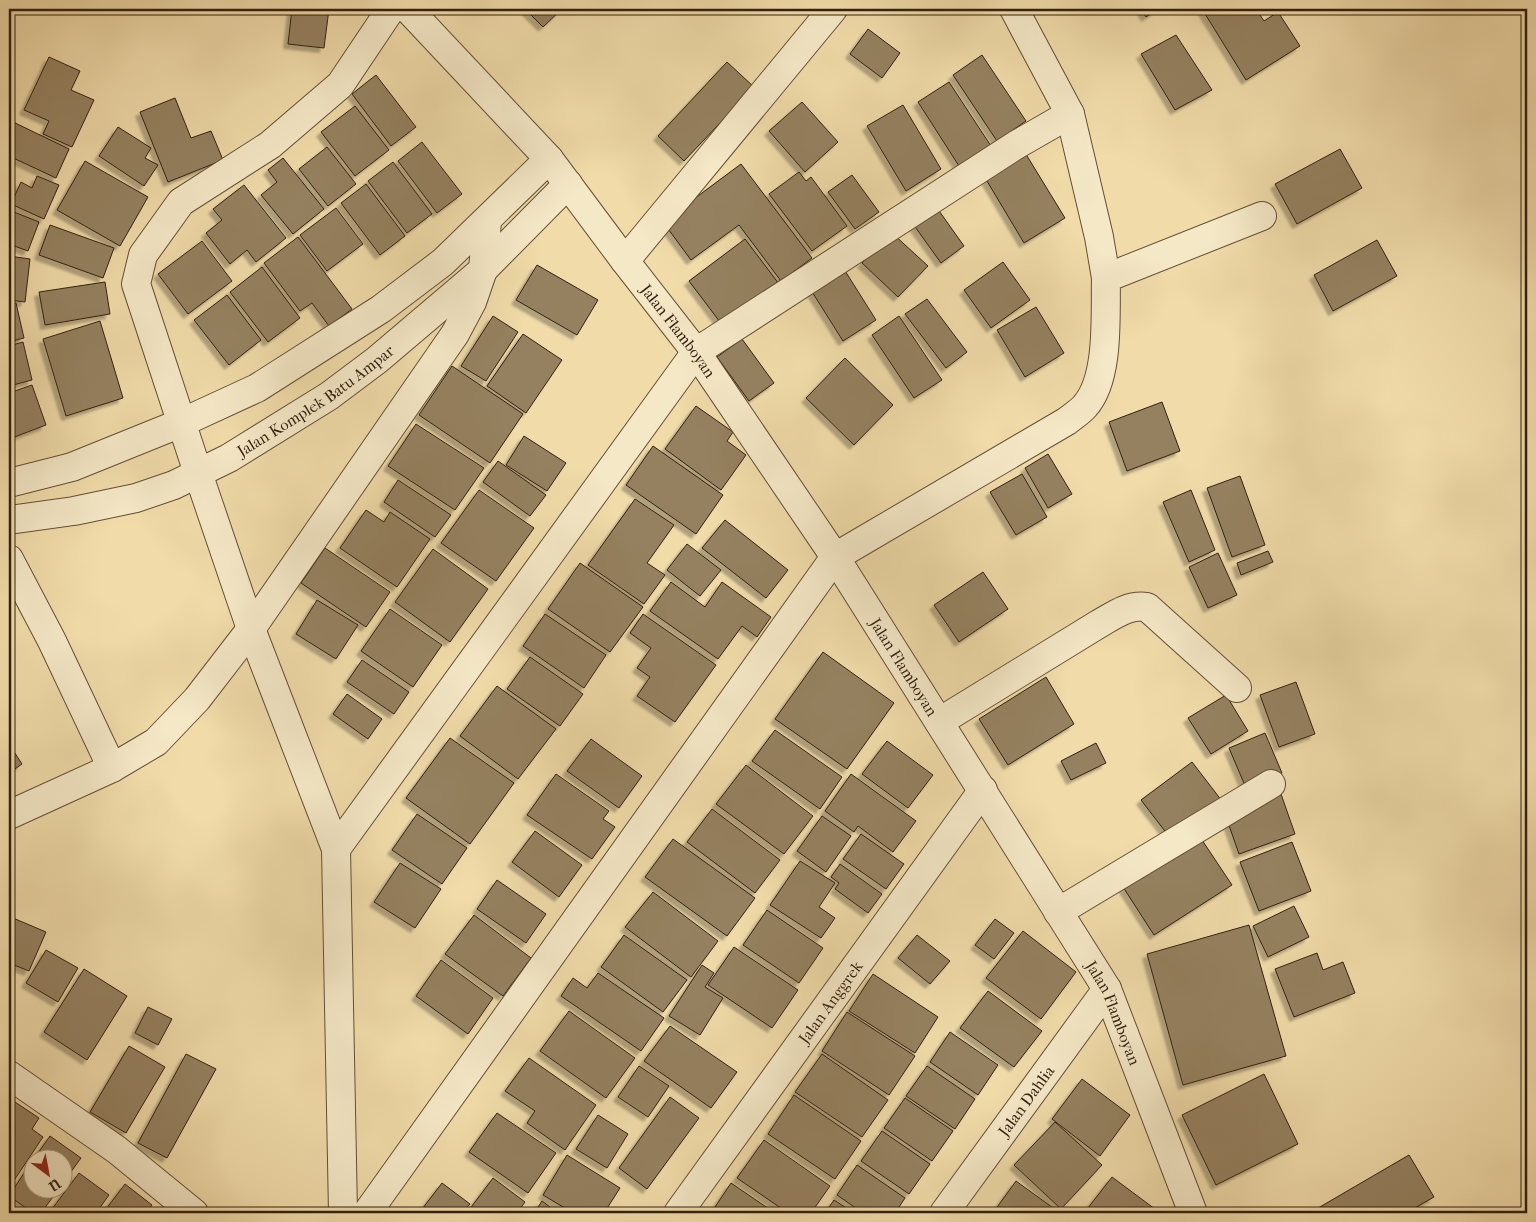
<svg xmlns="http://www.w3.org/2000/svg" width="1536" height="1222" font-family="'IM FELL French Canon',serif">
  <defs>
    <filter id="shadow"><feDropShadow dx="-4.5" dy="4.5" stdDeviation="1" flood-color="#0004"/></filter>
  </defs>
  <rect width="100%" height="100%" fill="#f0dba9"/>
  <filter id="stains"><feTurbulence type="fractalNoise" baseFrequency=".004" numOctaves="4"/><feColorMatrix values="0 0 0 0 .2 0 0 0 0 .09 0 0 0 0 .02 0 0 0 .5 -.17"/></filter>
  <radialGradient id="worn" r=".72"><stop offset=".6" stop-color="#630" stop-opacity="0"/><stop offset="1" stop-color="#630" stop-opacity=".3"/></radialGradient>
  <path fill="#958160" stroke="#332011" filter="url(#shadow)" d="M 292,9 L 329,9 L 324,48 L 288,44 Z
    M 525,9 L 562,9 L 543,27 Z
    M 1141,9 L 1158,9 L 1146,17 Z
    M 1202,9 L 1256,9 L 1264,21 L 1278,12 L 1300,46 L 1246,80 Z
    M 868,29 L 900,53 L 882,78 L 850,54 Z
    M 1176,35 L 1212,90 L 1175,110 L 1141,54 Z
    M 982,55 L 1026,121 L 997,141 L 953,75 Z
    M 49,57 L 80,71 L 71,90 L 94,100 L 72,147 L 43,134 L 49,121 L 24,110 Z
    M 727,62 L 754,87 L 684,161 L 658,136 Z
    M 376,75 L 416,127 L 391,146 L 352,94 Z
    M 949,82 L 991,146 L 959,166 L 918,102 Z
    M 175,98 L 191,138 L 211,131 L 223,160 L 168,182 L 140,112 Z
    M 802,102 L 838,142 L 805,172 L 769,131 Z
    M 903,105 L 941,169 L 906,191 L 867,126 Z
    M 355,106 L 389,150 L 355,176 L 321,132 Z
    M 9,120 L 69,149 L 56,178 L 9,156 Z
    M 118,127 L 151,148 L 145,158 L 158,165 L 144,186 L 99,156 Z
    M 422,142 L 462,194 L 437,213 L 398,161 Z
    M 327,147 L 356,184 L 328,206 L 299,169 Z
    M 1340,149 L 1362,188 L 1297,224 L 1275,184 Z
    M 1024,151 L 1065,218 L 1024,243 L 984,176 Z
    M 283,158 L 324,209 L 293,234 L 261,195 L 277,182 L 268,170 Z
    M 85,161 L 148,197 L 120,246 L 57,210 Z
    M 393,162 L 432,214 L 407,233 L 368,181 Z
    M 741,164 L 812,258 L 781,281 L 739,225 L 691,260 L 663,222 Z
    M 799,172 L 806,181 L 811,177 L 847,226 L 812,251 L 769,194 Z
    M 852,175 L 879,212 L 855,229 L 828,192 Z
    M 37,176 L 59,185 L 44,219 L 11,204 L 21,182 L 32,188 Z
    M 366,184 L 405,236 L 380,255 L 341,203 Z
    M 244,185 L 286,238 L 256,262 L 247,250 L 230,264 L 206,233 L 222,220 L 213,209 Z
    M 336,208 L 363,244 L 327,271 L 300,235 Z
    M 937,208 L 964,246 L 941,263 L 913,224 Z
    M 9,210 L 39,222 L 28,251 L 9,244 Z
    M 50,225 L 114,248 L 103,278 L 39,255 Z
    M 891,232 L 928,266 L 898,297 L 862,263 Z
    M 298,237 L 352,309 L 329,326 L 312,303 L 300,311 L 264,263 Z
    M 745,239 L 779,284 L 723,326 L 689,281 Z
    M 1377,240 L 1397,276 L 1333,311 L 1314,275 Z
    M 202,241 L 232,281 L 188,314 L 158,274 Z
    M 9,256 L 30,259 L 25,302 L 9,300 Z
    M 1003,262 L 1030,300 L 991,328 L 964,290 Z
    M 537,265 L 598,300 L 577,335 L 516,300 Z
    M 842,266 L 876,320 L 843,341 L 809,287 Z
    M 262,267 L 300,318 L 268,342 L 230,292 Z
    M 105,282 L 110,314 L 45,325 L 39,292 Z
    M 227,295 L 261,340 L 229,365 L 194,320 Z
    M 927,299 L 967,352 L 946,368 L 905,314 Z
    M 16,303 L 24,338 L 9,342 L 9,305 Z
    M 1036,307 L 1064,353 L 1025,377 L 997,330 Z
    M 493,316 L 518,332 L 486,381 L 461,366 Z
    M 899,316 L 942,380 L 914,398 L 872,335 Z
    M 100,321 L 123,398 L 66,416 L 43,339 Z
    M 523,334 L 562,360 L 526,413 L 487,386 Z
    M 742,339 L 774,383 L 749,401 L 717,357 Z
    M 23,342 L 32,380 L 9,386 L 9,346 Z
    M 845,358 L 893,405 L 854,445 L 806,398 Z
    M 452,366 L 523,414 L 490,463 L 419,415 Z
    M 32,385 L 46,425 L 9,439 L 9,393 Z
    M 1162,402 L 1180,451 L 1127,471 L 1109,422 Z
    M 696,406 L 733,432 L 727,441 L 746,455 L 721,490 L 665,449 Z
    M 416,424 L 484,468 L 455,510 L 388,466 Z
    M 524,436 L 566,463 L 547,491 L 506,465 Z
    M 653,446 L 723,495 L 696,534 L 626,485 Z
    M 1048,454 L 1072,494 L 1048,508 L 1025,468 Z
    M 498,461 L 546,495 L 530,516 L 483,482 Z
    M 1022,474 L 1047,517 L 1016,535 L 990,492 Z
    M 1240,476 L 1265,545 L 1232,557 L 1207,488 Z
    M 398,480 L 451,515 L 435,537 L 384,502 Z
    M 479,490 L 534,528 L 496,581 L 441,543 Z
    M 1191,490 L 1215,550 L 1189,562 L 1163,502 Z
    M 635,499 L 674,525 L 647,563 L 665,575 L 644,604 L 588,565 Z
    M 366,510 L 384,522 L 390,512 L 430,539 L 397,587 L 340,548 Z
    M 725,520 L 788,570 L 766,598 L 702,548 Z
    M 687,544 L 721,570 L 700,596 L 667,570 Z
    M 325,548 L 390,592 L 366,627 L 301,583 Z
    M 433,549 L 488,589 L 450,642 L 395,602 Z
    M 1268,551 L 1273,562 L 1241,575 L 1237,563 Z
    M 1218,553 L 1237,595 L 1208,608 L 1189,567 Z
    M 580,563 L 643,607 L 610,652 L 548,609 Z
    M 983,572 L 1008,609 L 959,642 L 934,605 Z
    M 671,582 L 705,607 L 722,582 L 771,617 L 757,637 L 742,626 L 718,659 L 650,611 Z
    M 317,600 L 358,625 L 336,659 L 296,634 Z
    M 390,609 L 442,645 L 413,687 L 361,651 Z
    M 545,614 L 606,655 L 584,688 L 523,646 Z
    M 643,614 L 716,665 L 675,722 L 637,696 L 650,677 L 637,668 L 651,648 L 630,633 Z
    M 823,652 L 894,703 L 847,769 L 775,719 Z
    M 530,657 L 583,694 L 560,726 L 507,689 Z
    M 362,660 L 409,692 L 394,714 L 347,682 Z
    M 1046,677 L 1074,724 L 1008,765 L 979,719 Z
    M 1296,682 L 1315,734 L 1279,747 L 1260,695 Z
    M 497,686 L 556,729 L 518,779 L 460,736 Z
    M 347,694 L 382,719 L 368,739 L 333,714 Z
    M 1226,695 L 1248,731 L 1211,754 L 1188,718 Z
    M 775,730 L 842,777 L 820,809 L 752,761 Z
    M 1265,733 L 1282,773 L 1246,788 L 1229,748 Z
    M 450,738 L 514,783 L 470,844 L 406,798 Z
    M 591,739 L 642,776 L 619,808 L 567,771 Z
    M 887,741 L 933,775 L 908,808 L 862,774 Z
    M 1096,743 L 1106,763 L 1071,780 L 1061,761 Z
    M 9,744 L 22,764 L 9,773 Z
    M 1192,762 L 1222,801 L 1171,839 L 1141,800 Z
    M 746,765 L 813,816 L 784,854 L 716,804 Z
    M 556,774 L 609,811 L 603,819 L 615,827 L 592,859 L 527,815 Z
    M 851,774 L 916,821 L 893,852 L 858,826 L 854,832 L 825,811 Z
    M 1281,794 L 1295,834 L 1239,854 L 1225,814 Z
    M 712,809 L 780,860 L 755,893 L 687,842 Z
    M 417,814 L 467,848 L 442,884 L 392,850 Z
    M 822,816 L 851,836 L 826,872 L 797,851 Z
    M 535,831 L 582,865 L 559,897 L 512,862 Z
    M 861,834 L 904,864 L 886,889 L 843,859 Z
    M 1200,837 L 1232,885 L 1154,935 L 1123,887 Z
    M 673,839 L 755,898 L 727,936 L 645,877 Z
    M 1292,842 L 1311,891 L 1259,911 L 1240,862 Z
    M 800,861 L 835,883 L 819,907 L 835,918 L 821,938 L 770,905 Z
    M 400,863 L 441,889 L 415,928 L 374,902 Z
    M 840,864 L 882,894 L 868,913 L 835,889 L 839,883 L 831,877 Z
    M 497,880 L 546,914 L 526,943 L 477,909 Z
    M 653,892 L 718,941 L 691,977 L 625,927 Z
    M 1294,906 L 1309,937 L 1268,957 L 1253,926 Z
    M 767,910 L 823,948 L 799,983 L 743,945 Z
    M 474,915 L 531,958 L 503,996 L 445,954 Z
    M 13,918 L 46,932 L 29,971 L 9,963 L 9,927 Z
    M 995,919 L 1014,933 L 994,959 L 975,945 Z
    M 1249,925 L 1286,1056 L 1183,1085 L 1147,954 Z
    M 1023,931 L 1076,972 L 1041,1019 L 986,978 Z
    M 624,935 L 687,980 L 663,1012 L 601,967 Z
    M 917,935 L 950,961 L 930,984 L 898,958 Z
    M 734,947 L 798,990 L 772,1028 L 708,985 Z
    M 46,950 L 78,968 L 58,1002 L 26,983 Z
    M 1317,953 L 1323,970 L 1343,962 L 1355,993 L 1294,1017 L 1275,969 Z
    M 441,960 L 493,998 L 468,1034 L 416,996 Z
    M 702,965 L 714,973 L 705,987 L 723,998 L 700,1035 L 669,1016 Z
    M 84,969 L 127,996 L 87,1060 L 44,1032 Z
    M 598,973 L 664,1018 L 641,1051 L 561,996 L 573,978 L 587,988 Z
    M 873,974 L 938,1017 L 915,1053 L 849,1011 Z
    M 988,991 L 1042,1031 L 1014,1067 L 960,1028 Z
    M 148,1007 L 172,1019 L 158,1045 L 135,1033 Z
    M 569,1011 L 635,1058 L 606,1098 L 540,1051 Z
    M 847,1012 L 915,1056 L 889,1095 L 822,1051 Z
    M 670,1026 L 737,1072 L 711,1108 L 644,1061 Z
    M 950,1032 L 998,1065 L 978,1095 L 930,1062 Z
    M 129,1046 L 165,1067 L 126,1133 L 90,1112 Z
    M 186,1054 L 216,1069 L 167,1158 L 138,1143 Z
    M 822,1054 L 888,1100 L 862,1137 L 795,1092 Z
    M 529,1058 L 596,1105 L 565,1150 L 527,1123 L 535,1111 L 505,1091 Z
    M 639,1066 L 669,1086 L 648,1117 L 618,1097 Z
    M 927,1066 L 975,1099 L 955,1129 L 906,1096 Z
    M 1264,1074 L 1298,1144 L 1216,1185 L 1182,1115 Z
    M 1082,1079 L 1130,1115 L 1100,1156 L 1052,1119 Z
    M 794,1095 L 861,1141 L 835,1179 L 768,1134 Z
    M 670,1097 L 699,1118 L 647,1189 L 619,1168 Z
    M 905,1098 L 953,1131 L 932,1161 L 884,1128 Z
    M 15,1102 L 39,1118 L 32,1129 L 43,1137 L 9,1188 L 9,1111 Z
    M 497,1113 L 556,1153 L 528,1193 L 469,1152 Z
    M 598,1115 L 628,1134 L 607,1168 L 576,1149 Z
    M 1055,1122 L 1102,1165 L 1061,1209 L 1014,1165 Z
    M 882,1131 L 930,1164 L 909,1194 L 861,1161 Z
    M 50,1136 L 81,1158 L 62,1184 L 62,1160 L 33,1160 Z
    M 764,1140 L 830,1186 L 811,1213 L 788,1213 L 737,1178 Z
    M 567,1155 L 620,1188 L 604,1213 L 573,1213 L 543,1195 Z
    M 1409,1155 L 1434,1197 L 1406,1213 L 1315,1213 L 1313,1211 Z
    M 32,1161 L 32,1190 L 58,1190 L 41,1213 L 33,1213 L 9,1196 Z
    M 857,1165 L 905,1198 L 895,1213 L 863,1213 L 837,1195 Z
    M 79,1173 L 109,1195 L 96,1213 L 49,1213 Z
    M 1112,1177 L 1159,1212 L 1159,1213 L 1084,1213 Z
    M 493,1178 L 525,1202 L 517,1213 L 474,1213 L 469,1210 Z
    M 1016,1181 L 1060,1213 L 1000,1213 L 995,1210 Z
    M 442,1183 L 470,1204 L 463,1212 L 465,1213 L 419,1213 Z
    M 731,1183 L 775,1213 L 711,1213 Z
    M 125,1184 L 152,1205 L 146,1213 L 103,1213 Z
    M 834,1200 L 854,1213 L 825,1213 Z
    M 542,1201 L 558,1213 L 534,1213 Z"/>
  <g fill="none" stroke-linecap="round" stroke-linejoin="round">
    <g stroke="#624f37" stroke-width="30">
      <g id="minor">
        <path id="s1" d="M 408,9 L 549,159 L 625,261 L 696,352 L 835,557 L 1107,989 L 1193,1213"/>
        <path d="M 1014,9 L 1070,114 L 1099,237 L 1106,278"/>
        <path d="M 625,261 L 833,9"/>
        <path d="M 9,483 L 72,467 L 181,423 L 257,388 L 381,309 L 443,262 L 549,159"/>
        <path id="s2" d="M 9,520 L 74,511 L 136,498 L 174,485 L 229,458 L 329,396 L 377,360 L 483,270 L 568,184"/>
        <path d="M 9,559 L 52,641 L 112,768 L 156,742 L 197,699 L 251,629 L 455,334 L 472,302 L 483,270 L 487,221"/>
        <path d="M 939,722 L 1097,625 C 1113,616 1128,604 1147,607 L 1237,688"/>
        <path d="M 9,815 L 112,768"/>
        <path d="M 336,849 L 696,352 L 1016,145 L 1070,114"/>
        <path d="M 1058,912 L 1271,784"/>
        <path d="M 9,1075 L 117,1150 L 194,1213"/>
        <path d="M 343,1213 L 336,849 L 251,629 L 198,473 L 136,284 L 143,255 L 181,202 L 270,145 L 340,85 L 391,9"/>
        <path d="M 367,1213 L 835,557 L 1067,421 C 1073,416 1080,412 1085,406 C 1110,378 1105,315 1106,278 L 1262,216"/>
        <path id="s3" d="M 678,1213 L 983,790"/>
        <path id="s4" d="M 944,1213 L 1107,989"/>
      </g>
    </g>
    <use href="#minor" stroke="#f5e8c7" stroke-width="28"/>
  </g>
  <g text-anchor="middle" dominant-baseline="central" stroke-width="5" stroke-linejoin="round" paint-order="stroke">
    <g font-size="16" fill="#332011" stroke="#f5e8c7">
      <text stroke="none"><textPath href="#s1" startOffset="421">Jalan Flamboyan</textPath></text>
      <text stroke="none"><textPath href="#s2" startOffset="334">Jalan Komplek Batu Ampar</textPath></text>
      <text stroke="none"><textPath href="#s1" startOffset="826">Jalan Flamboyan</textPath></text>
      <text stroke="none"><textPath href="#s3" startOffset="260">Jalan Anggrek</textPath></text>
      <text stroke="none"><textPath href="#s1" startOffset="1231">Jalan Flamboyan</textPath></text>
      <text stroke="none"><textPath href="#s4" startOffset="139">Jalan Dahlia</textPath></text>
    </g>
  </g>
  <rect width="1536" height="1222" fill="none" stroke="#f0dba9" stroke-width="30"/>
  <rect x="10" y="10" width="1516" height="1202" fill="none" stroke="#332011" stroke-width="2.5"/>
  <rect x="15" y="15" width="1506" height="1192" fill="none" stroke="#332011"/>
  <g transform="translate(48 1174) rotate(148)"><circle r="24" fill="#f5e8c7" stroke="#a7987e"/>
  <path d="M0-4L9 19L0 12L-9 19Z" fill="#8f2418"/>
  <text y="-8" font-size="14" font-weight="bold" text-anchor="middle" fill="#332011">U</text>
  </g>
  <rect width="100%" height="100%" filter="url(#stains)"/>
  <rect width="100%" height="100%" fill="url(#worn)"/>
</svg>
